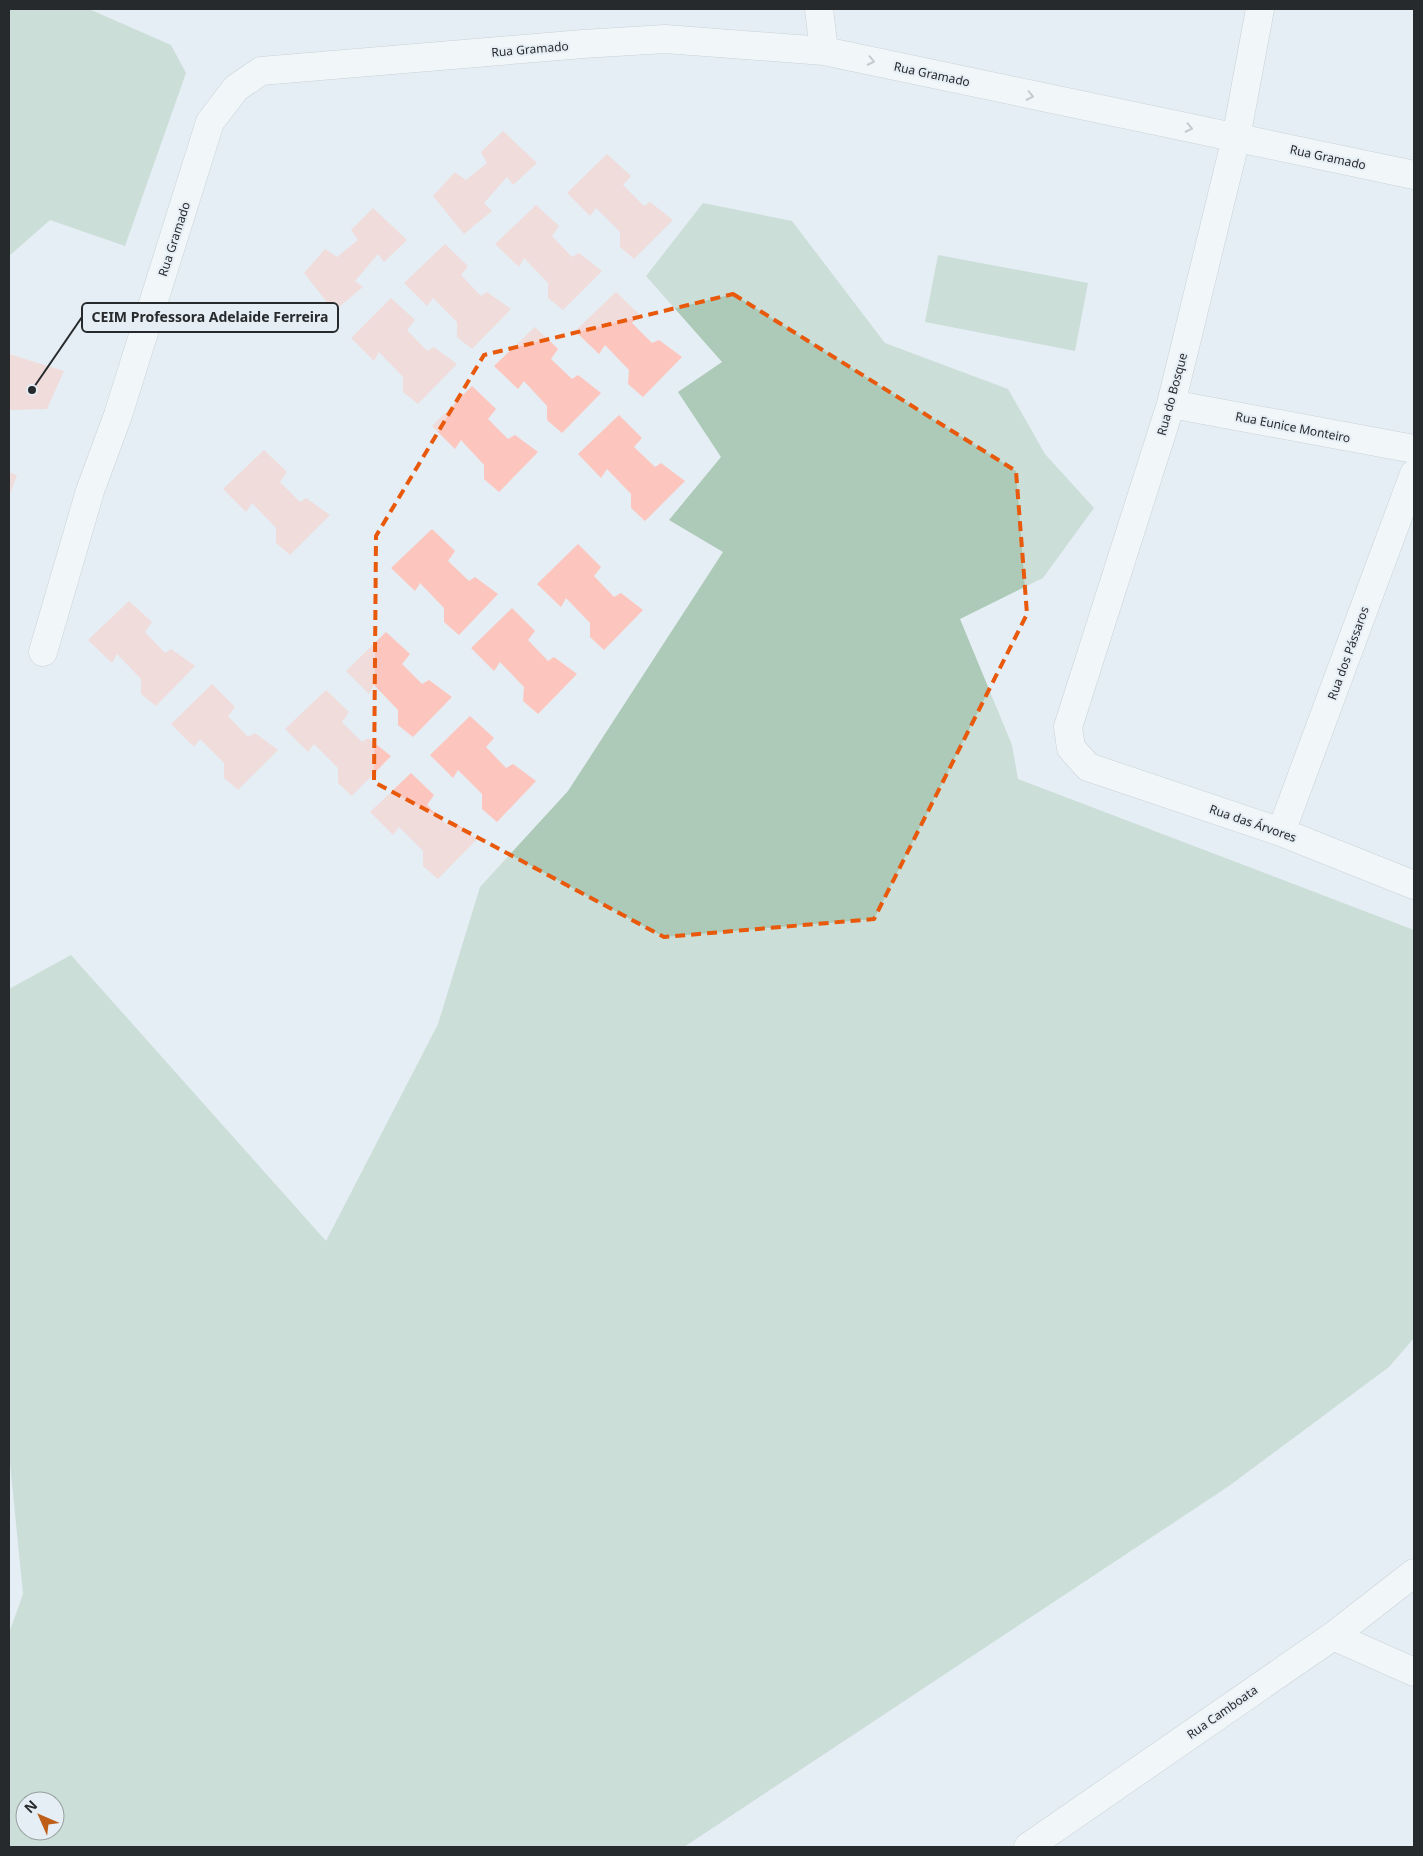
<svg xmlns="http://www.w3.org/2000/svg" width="1423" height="1856" font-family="'Noto Sans',sans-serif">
  <rect width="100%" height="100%" fill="#e5eef4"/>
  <path fill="#adc9b7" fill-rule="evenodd" d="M 9,9 L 89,9 L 171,45 L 186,73 L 125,246 L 50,220 L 9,256 Z
    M 703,203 L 792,221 L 885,343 L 1008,389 L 1045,454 L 1094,508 L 1043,578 L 960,619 L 1012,745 L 1018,779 L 1414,930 L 1414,1338 L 1389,1367 L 1229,1486 L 684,1847 L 9,1847 L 9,1633 L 23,1594 L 9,1453 L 9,989 L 71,955 L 326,1241 L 438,1024 L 480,887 L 568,791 L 723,552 L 669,520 L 721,457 L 678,392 L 722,362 L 646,276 ZM 25,1801 L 55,1801 L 55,1831 L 25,1831 Z
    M 938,255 L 1088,283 L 1075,351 L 925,322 Z"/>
  <path fill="#fcc5bd" d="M 503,131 L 537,163 L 513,185 L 507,177 L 484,203 L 492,211 L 464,234 L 433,196 L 455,172 L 466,180 L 487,163 L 481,152 Z
    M 607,154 L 631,176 L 623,185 L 644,206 L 650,202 L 673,220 L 634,259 L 620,247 L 620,232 L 596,208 L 590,216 L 567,193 Z
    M 536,205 L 559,226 L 552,236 L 572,257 L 579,253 L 602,271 L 563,310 L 548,298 L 548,283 L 524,258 L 519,267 L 495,244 Z
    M 373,208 L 407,240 L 384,262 L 378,254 L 355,281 L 363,287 L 334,311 L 304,273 L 325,249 L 337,257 L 358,240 L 351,230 Z
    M 445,244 L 468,266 L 461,275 L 481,296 L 487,292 L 511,309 L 472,349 L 457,337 L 457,322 L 433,298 L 427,306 L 404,283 Z
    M 616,292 L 639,314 L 632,323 L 652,343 L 659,340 L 682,357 L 643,397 L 628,384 L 629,370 L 605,345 L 599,354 L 575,331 Z
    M 391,298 L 415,320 L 407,330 L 427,351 L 434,347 L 457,364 L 418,404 L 403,392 L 403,377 L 379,352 L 374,361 L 351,338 Z
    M 535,327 L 558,349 L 551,359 L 572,379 L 578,375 L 601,393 L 562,433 L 547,420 L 547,406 L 524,381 L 518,389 L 494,366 Z
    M 9,354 L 64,371 L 47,409 L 10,410 L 9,414 Z
    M 472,386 L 496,409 L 488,419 L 508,439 L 515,435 L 538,452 L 499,492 L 484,479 L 484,465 L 461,440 L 455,449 L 432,426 Z
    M 619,415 L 642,438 L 634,447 L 655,467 L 661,463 L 685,481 L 645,521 L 631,508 L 631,494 L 607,469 L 601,478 L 578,454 Z
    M 264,450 L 287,472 L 280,482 L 300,502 L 306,498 L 330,515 L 290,555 L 276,543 L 276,528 L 252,503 L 246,512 L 223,489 Z
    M 9,472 L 17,475 L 9,497 Z
    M 432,529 L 455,551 L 448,561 L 469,581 L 475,577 L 498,594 L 459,635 L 444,622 L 444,608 L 420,583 L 415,591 L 391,568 Z
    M 578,544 L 601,567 L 594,576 L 614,597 L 621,593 L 643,610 L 604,650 L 590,637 L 590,623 L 566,598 L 561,607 L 537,584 Z
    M 129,601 L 152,622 L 145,632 L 165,653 L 171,649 L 195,666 L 156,706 L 141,694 L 141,679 L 117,654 L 112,663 L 88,640 Z
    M 512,608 L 535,631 L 528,640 L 548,661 L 554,657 L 577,674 L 538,714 L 523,701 L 524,687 L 500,662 L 494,671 L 471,648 Z
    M 386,632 L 410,654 L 402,664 L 422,684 L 429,680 L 452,697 L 413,737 L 398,725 L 398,710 L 374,685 L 369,694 L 346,671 Z
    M 212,684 L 235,707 L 228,716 L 248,737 L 255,733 L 278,750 L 238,790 L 224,778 L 224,763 L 200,739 L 194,747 L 171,724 Z
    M 326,690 L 349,712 L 342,722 L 362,742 L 368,738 L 391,756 L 352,796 L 338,783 L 338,768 L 314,744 L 308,752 L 285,729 Z
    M 470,716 L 494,738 L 486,747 L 506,768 L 513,764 L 536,781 L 497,822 L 482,809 L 482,794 L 458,770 L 453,778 L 430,755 Z
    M 411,773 L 434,795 L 427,805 L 447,825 L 453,821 L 477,839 L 438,879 L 423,866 L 423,851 L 399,827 L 393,835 L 370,812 Z"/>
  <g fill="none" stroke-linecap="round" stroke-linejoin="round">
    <g stroke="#a8b0b6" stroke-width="29">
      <path id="minor" d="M 819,9 L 824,51
        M 1260,9 L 1236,138 L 1171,404 L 1068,727 L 1071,748 L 1088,767 L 1281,832 L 1414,885
        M 1171,404 L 1414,449
        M 43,652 L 90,491 L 118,415 L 210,122 L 236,88 L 261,71 L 583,44 L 665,39 L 824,51 L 1414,175
        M 1281,832 L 1414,474
        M 1333,1636 L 1414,1672
        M 1028,1847 L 1333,1636 L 1414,1573"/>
    </g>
    <use href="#minor" stroke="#fff" stroke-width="28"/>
  </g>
  <defs><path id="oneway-chevron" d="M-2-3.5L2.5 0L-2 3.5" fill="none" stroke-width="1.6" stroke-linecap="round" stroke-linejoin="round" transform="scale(1.25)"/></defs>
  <g stroke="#9e9fa0">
    <use href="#oneway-chevron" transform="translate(871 61) rotate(12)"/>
    <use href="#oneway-chevron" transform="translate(1030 96) rotate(12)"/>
    <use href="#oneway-chevron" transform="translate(1189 128) rotate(12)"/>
  </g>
  <path d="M0 0H1423V1856H0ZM 733,294 L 1016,471 L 1027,614 L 874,919 L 664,937 L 374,782 L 376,536 L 484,355 Z" fill="#e5eef4" fill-opacity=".55" fill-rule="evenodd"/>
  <path fill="none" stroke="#e8590c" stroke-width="4" stroke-dasharray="10 6" stroke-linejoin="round" d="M 733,294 L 1016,471 L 1027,614 L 874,919 L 664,937 L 374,782 L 376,536 L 484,355 Z"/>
  <g text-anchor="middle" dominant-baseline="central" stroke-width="4" stroke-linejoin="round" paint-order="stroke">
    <g font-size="12" fill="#272a2c" stroke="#e5eef4">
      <text transform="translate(530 49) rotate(-5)">Rua Gramado</text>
      <text transform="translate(932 74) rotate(12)">Rua Gramado</text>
      <text transform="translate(1328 157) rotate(12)">Rua Gramado</text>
      <text transform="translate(174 239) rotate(-72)">Rua Gramado</text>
      <text transform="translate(1172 394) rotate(-75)">Rua do Bosque</text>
      <text transform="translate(1293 427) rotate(11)">Rua Eunice Monteiro</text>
      <text transform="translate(1348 653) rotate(-70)">Rua dos Pássaros</text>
      <text transform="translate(1253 823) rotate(19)">Rua das Árvores</text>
      <text transform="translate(1222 1712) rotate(-35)">Rua Camboata</text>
    </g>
  </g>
  <path fill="none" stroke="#272a2c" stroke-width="2" d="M32 390L82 317"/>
  <circle fill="#272a2c" stroke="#e5eef4" stroke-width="2" cx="32" cy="390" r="5"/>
  <rect fill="#e5eef4" stroke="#272a2c" stroke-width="2" x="82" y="303" width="256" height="29" rx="5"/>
  <g font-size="14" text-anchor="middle" font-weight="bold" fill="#272a2c">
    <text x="210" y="322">CEIM Professora Adelaide Ferreira</text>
  </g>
  <rect width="1423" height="1856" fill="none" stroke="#272a2c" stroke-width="20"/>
  <g transform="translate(40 1816) rotate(315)"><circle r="24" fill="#e5eef4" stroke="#99a0a4"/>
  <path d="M0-4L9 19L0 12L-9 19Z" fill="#be5e19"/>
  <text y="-8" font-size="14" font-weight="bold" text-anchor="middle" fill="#272a2c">N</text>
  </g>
</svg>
